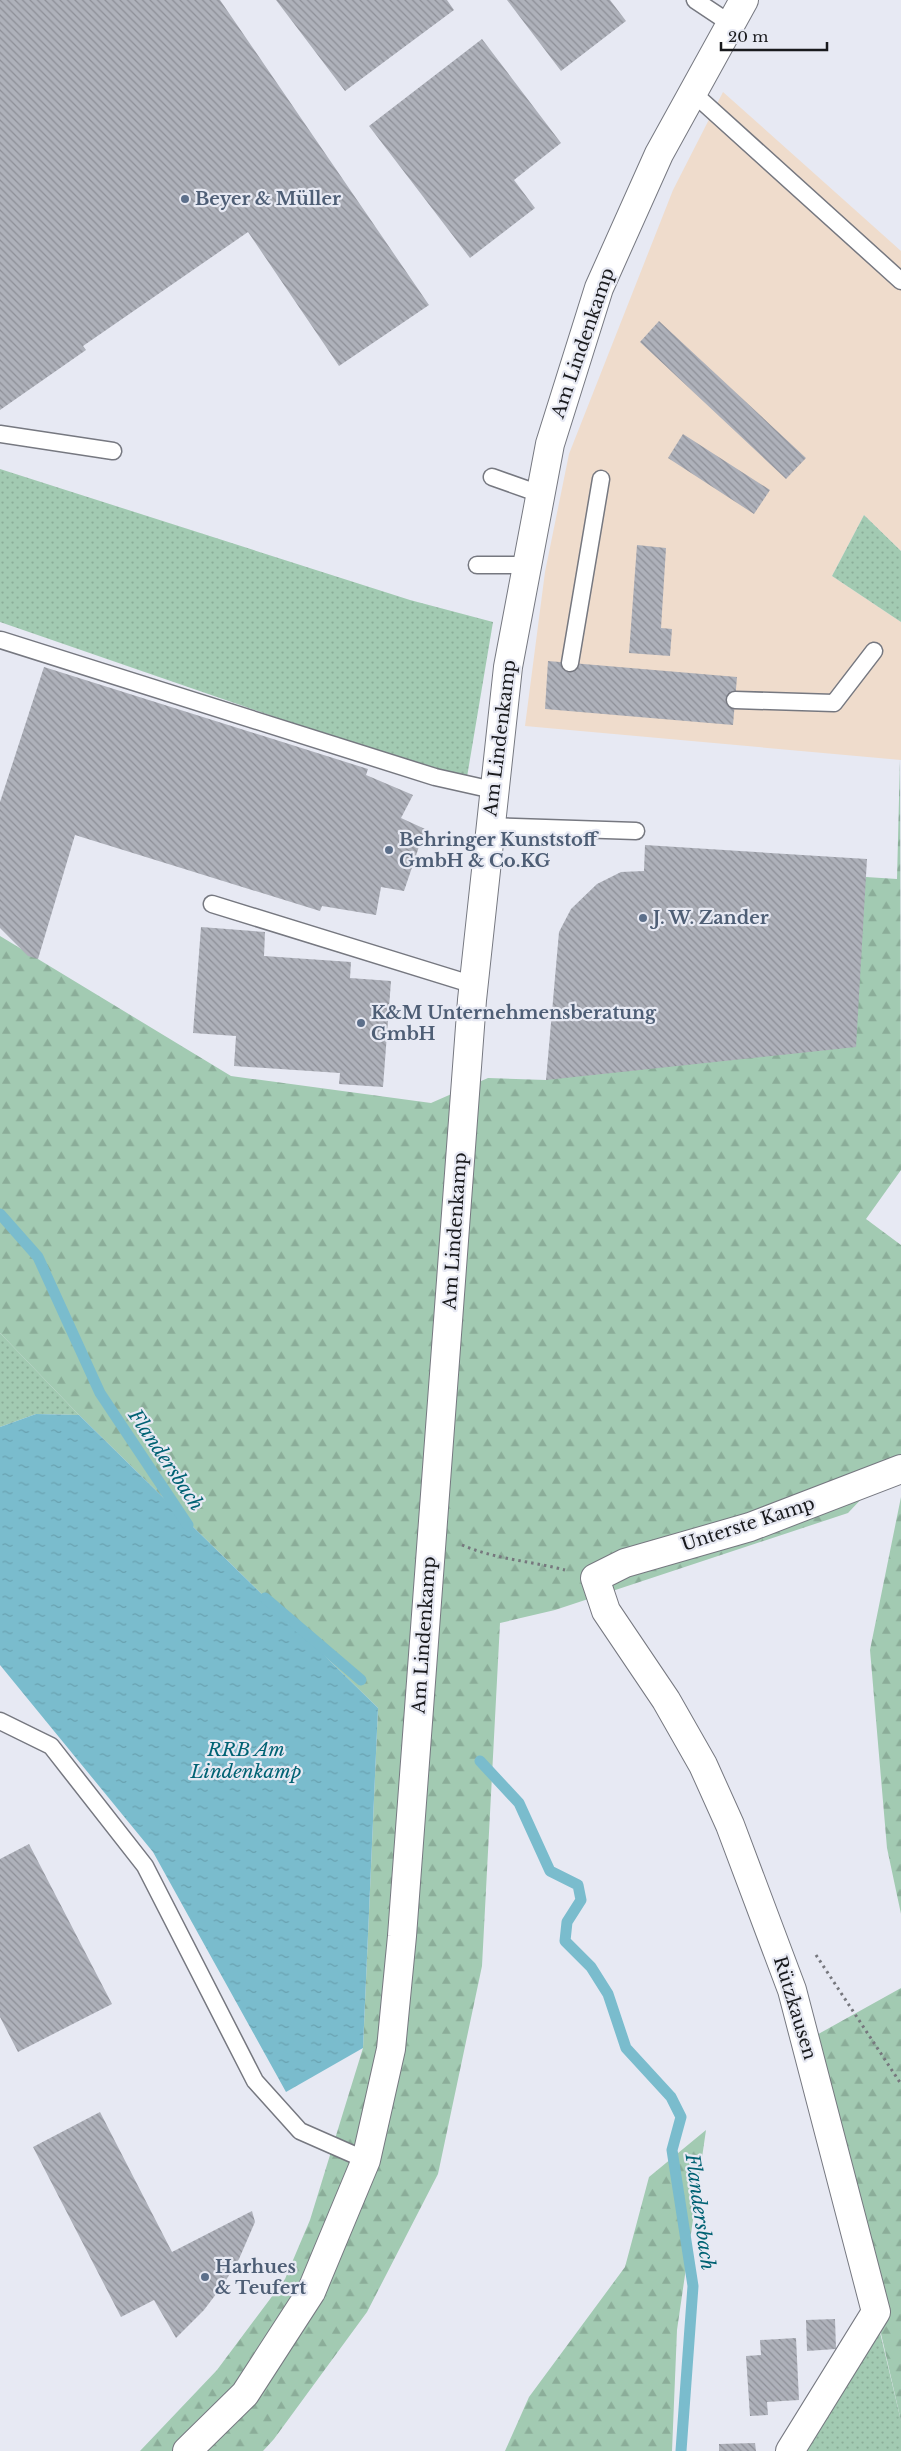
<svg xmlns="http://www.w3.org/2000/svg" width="901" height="2451" font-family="'Libre Baskerville',serif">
  <defs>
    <pattern id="grass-dots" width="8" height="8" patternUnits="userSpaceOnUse" patternTransform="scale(1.25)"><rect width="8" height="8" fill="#a2cab2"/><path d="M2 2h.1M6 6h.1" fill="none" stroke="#8bad99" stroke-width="1.8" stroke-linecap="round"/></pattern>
    <pattern id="forest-firs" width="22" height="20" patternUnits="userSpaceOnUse" patternTransform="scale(1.25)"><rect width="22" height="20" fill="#a2cab2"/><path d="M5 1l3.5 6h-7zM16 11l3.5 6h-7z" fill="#8bad99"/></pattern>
    <pattern id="water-ripples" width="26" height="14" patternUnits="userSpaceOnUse" patternTransform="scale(1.25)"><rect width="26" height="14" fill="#7abccd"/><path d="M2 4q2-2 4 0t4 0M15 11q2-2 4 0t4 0" fill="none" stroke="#69a1b0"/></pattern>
    <pattern id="building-back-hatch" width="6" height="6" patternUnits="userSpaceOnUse" patternTransform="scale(1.25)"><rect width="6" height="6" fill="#aeb1ba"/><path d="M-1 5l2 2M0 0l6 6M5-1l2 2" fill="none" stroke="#8d8f97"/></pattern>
  </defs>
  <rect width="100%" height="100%" fill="#e7e9f3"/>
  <path fill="#efdccc" d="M 723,92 L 901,251 L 901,551 L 864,515 L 832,576 L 901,622 L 901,760 L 525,726 L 545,572 L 569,454 L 673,190 Z"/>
  <path fill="url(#grass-dots)" d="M 0,469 L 410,600 L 493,622 L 466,783 L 0,622 Z
    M 864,515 L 901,551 L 901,622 L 832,576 Z
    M 0,1333 L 79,1415 L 36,1414 L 0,1427 Z
    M 878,2324 L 901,2421 L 901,2451 L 805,2451 Z"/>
  <path fill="url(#forest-firs)" d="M 900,759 L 901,1170 L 866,1219 L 901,1245 L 901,1457 L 848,1513 L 555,1610 L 500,1623 L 482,1966 L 438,2174 L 367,2312 L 274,2439 L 263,2451 L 140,2451 L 217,2370 L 285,2279 L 310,2220 L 363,2048 L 378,1708 L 79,1415 L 0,1333 L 0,936 L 231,1076 L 431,1103 L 488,1078 L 546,1080 L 866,877 L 897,879 Z
    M 901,1497 L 901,1914 L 887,1848 L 870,1650 Z
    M 901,1988 L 901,2421 L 813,2037 Z
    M 706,2130 L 677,2330 L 672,2451 L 505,2451 L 529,2397 L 625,2267 L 649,2177 Z"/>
  <path fill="url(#water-ripples)" d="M 36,1414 L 79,1415 L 378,1708 L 363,2048 L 286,2092 L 153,1852 L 0,1665 L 0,1427 Z"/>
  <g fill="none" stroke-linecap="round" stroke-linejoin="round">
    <path stroke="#7abccd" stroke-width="11" d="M 0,1214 L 38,1257 L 100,1393 L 188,1525
      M 265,1598 L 361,1680
      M 480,1761 L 519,1803 L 550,1871 L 578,1885 L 581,1900 L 567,1922 L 565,1941 L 591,1967 L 608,1994 L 626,2048 L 671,2097 L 681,2117 L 672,2150 L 693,2286 L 681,2451"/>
  </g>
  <path fill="url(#building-back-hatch)" d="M 0,0 L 220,0 L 429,305 L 339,366 L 248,232 L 83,346 L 86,350 L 0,410 Z
    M 276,0 L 447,0 L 454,10 L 345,91 Z
    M 507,0 L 610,0 L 626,21 L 561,71 Z
    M 482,39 L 561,143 L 514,180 L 535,208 L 470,258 L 369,126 Z
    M 659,321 L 806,458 L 786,479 L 640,342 Z
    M 683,434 L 770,490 L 754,514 L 668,458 Z
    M 637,545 L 666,548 L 661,628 L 672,629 L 670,656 L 629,653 Z
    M 548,661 L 737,677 L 733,725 L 545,709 Z
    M 44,667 L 368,769 L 366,775 L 413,795 L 401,818 L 425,829 L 404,891 L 381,887 L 376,915 L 322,906 L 320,911 L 75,835 L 38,959 L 28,956 L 0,928 L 0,802 Z
    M 645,845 L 867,859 L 856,1047 L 546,1080 L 559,932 L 571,909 L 597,884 L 621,872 L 644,871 Z
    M 201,927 L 265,932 L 264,956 L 351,962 L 350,978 L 391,981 L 383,1087 L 339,1084 L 340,1073 L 234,1066 L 236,1036 L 193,1033 Z
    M 29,1844 L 112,2004 L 18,2052 L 0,2017 L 0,1859 Z
    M 100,2112 L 172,2252 L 252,2211 L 255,2222 L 239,2259 L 223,2285 L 204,2310 L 176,2338 L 154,2300 L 121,2317 L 33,2147 Z
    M 835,2319 L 836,2349 L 807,2351 L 806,2320 Z
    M 796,2338 L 799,2400 L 767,2402 L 768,2415 L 750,2416 L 746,2356 L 761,2355 L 760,2340 Z
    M 755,2443 L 756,2451 L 719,2451 L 719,2444 Z"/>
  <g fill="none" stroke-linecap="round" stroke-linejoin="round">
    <g stroke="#767880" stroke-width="19">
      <path id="lane" d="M 695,0 L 731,24
        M 693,93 L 901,281
        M 0,434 L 113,451
        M 492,477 L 540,494
        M 477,565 L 527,565
        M 1,640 L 435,777 L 493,790
        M 570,663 L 601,479
        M 735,700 L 834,703 L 874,651
        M 489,826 L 636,831
        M 212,904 L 474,985
        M 0,1721 L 51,1746 L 145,1866 L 255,2081 L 300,2131 L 366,2160"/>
    </g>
    <g stroke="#767880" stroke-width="30">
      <path id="street" d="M 187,2451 L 245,2394 L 311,2292 L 366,2160 L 391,2049 L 402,1936 L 472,1000 L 508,667 L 550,444 L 599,288 L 659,154 L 744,0
        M 790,2451 L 876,2312 L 792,1990 L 730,1825 L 703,1765 L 666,1700 L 606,1611 L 595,1578 L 625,1563 L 750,1527 L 901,1469"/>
    </g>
    <path stroke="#76777d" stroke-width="3" stroke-dasharray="2.5 4" stroke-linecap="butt" d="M 462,1545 C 494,1559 531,1561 565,1570
      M 816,1955 L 901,2084"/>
    <use href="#lane" stroke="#fff" stroke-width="16"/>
    <use href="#street" stroke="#fff" stroke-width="28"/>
  </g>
  <g fill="#5c6f8a" stroke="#e7e9f3" stroke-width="2">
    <circle cx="185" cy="199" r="5"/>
    <circle cx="389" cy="850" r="5"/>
    <circle cx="643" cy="918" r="5"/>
    <circle cx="361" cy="1023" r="5"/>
    <circle cx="205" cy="2277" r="5"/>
  </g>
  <g text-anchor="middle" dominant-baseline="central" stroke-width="4.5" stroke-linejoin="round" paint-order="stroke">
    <g font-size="18" font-weight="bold" fill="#4e5e75" stroke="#e7e9f3" text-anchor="start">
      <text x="195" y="199">Beyer &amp; Müller</text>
      <text x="399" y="840">Behringer Kunststoff<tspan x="399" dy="21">GmbH &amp; Co.KG</tspan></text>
      <text x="653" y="918">J. W. Zander</text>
      <text x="371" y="1013">K&amp;M Unternehmensberatung<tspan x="371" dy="21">GmbH</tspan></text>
      <text x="215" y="2267">Harhues<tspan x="215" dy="21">&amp; Teufert</tspan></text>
    </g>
    <g font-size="18" fill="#191a1d" stroke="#e7e9f3">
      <text transform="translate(583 343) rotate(-71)">Am Lindenkamp</text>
      <text transform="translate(500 738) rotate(-83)">Am Lindenkamp</text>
      <text transform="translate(455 1231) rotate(-86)">Am Lindenkamp</text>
      <text transform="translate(748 1524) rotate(-18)">Unterste Kamp</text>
      <text transform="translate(424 1635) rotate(-86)">Am Lindenkamp</text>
      <text transform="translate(795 2008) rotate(73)">Rützkausen</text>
    </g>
    <g font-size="19" font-style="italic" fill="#006273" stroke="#e7e9f3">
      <text transform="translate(166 1460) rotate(56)">Flandersbach</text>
      <text x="246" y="1749">RRB Am<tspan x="246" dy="22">Lindenkamp</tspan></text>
      <text transform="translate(700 2212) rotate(82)">Flandersbach</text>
    </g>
  </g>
  <path d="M721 42v8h106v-8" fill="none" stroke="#191a1d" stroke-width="2.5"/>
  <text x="728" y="42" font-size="15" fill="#191a1d" stroke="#e7e9f3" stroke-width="4" paint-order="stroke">20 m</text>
</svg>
